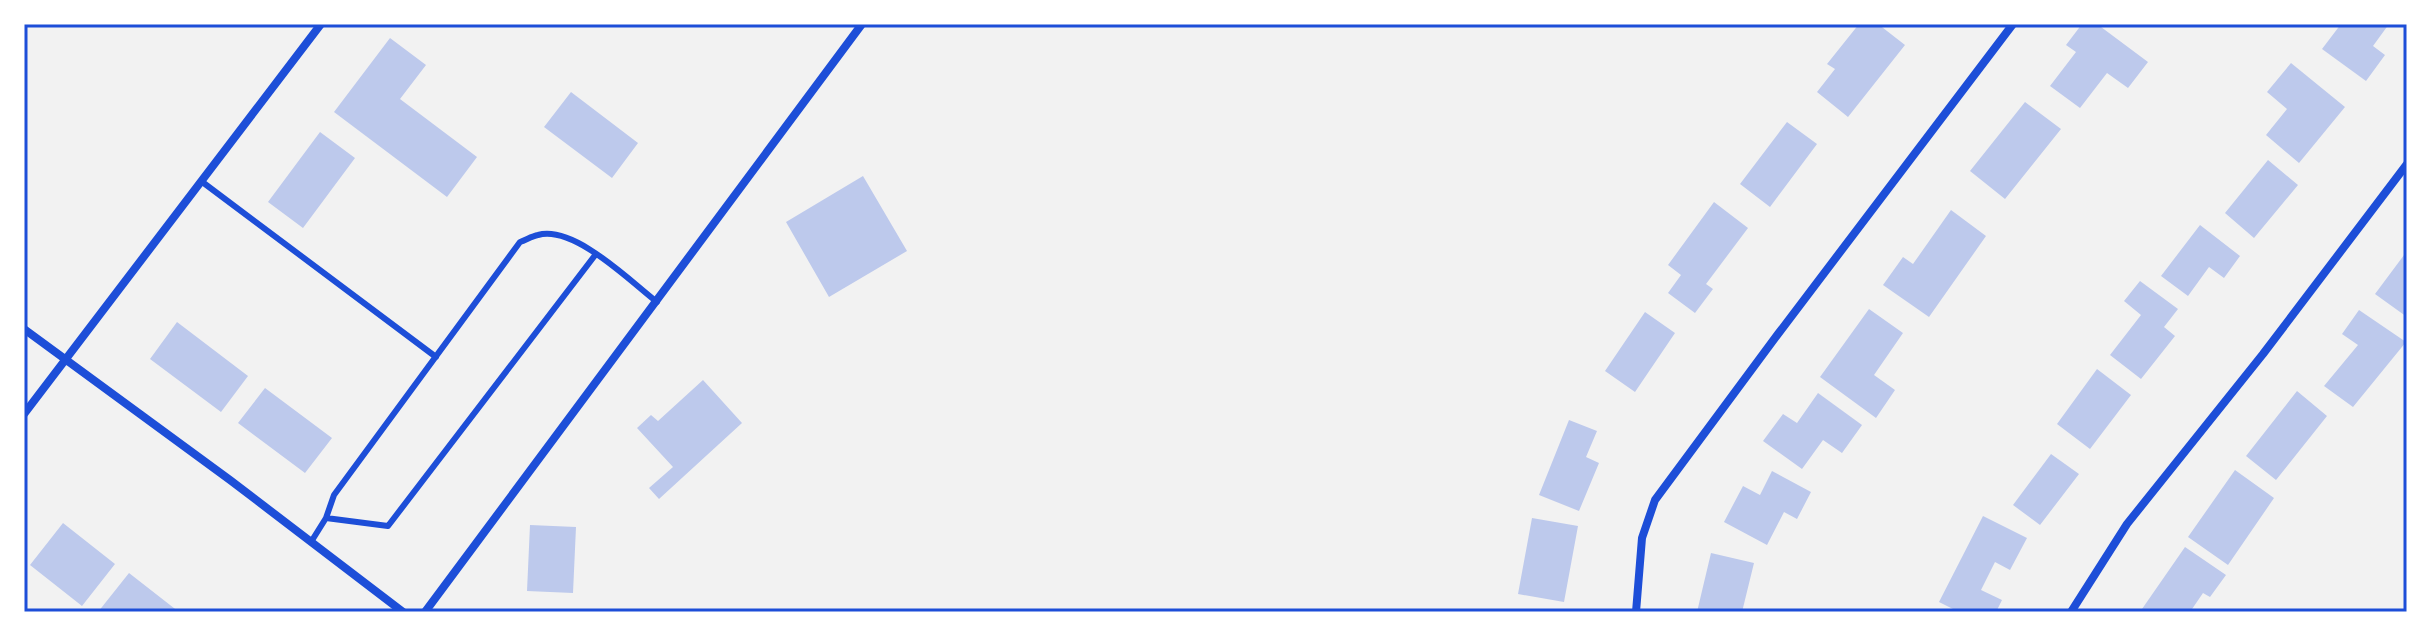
<svg xmlns="http://www.w3.org/2000/svg" width="2431" height="636" font-family="Jost,sans-serif">
  <rect width="100%" height="100%" fill="#f2f2f2"/>
  <path fill="#bdc9ec" d="M 1859,24 L 1878,24 L 1905,45 L 1848,117 L 1817,92 L 1835,69 L 1827,64 Z
    M 2082,24 L 2097,24 L 2148,62 L 2128,88 L 2107,73 L 2080,108 L 2050,86 L 2076,52 L 2066,45 Z
    M 2341,24 L 2389,24 L 2373,46 L 2385,55 L 2366,81 L 2322,49 Z
    M 390,38 L 426,65 L 400,99 L 477,157 L 447,197 L 334,112 Z
    M 2291,63 L 2345,107 L 2299,163 L 2266,135 L 2287,109 L 2267,92 Z
    M 571,92 L 638,143 L 612,178 L 544,127 Z
    M 2025,102 L 2061,129 L 2005,199 L 1970,171 Z
    M 1787,122 L 1817,144 L 1770,207 L 1740,184 Z
    M 320,132 L 355,158 L 303,228 L 268,202 Z
    M 2268,160 L 2298,185 L 2254,238 L 2225,213 Z
    M 863,176 L 907,251 L 829,297 L 786,222 Z
    M 1714,202 L 1748,228 L 1706,284 L 1713,289 L 1695,313 L 1668,293 L 1681,275 L 1668,265 Z
    M 1951,210 L 1986,236 L 1929,317 L 1883,285 L 1903,257 L 1913,264 Z
    M 2200,225 L 2240,256 L 2224,278 L 2209,267 L 2188,296 L 2161,276 Z
    M 2407,251 L 2407,317 L 2375,294 Z
    M 2140,281 L 2178,309 L 2164,327 L 2175,336 L 2141,379 L 2110,355 L 2141,315 L 2124,301 Z
    M 1869,309 L 1903,333 L 1874,375 L 1895,390 L 1876,418 L 1820,377 Z
    M 2359,310 L 2406,342 L 2353,407 L 2324,386 L 2358,345 L 2342,334 Z
    M 1645,312 L 1675,333 L 1635,392 L 1605,371 Z
    M 177,322 L 248,376 L 221,412 L 150,359 Z
    M 2097,369 L 2131,395 L 2090,449 L 2057,424 Z
    M 703,380 L 742,423 L 659,499 L 649,488 L 673,467 L 637,428 L 651,415 L 658,421 Z
    M 265,388 L 332,438 L 305,473 L 238,423 Z
    M 2297,391 L 2327,416 L 2276,480 L 2246,456 Z
    M 1818,393 L 1862,425 L 1842,453 L 1823,440 L 1802,469 L 1763,441 L 1783,414 L 1797,423 Z
    M 1569,420 L 1597,431 L 1586,457 L 1599,463 L 1579,511 L 1539,495 Z
    M 2051,454 L 2079,474 L 2040,525 L 2013,505 Z
    M 2235,470 L 2274,498 L 2228,565 L 2188,537 Z
    M 1772,471 L 1811,492 L 1797,519 L 1784,512 L 1767,545 L 1724,522 L 1743,486 L 1760,495 Z
    M 1983,516 L 2027,538 L 2010,570 L 1995,562 L 1981,590 L 2002,600 L 1996,612 L 1959,612 L 1939,602 Z
    M 1532,518 L 1578,526 L 1564,602 L 1518,594 Z
    M 63,523 L 115,564 L 82,606 L 30,565 Z
    M 530,525 L 576,527 L 573,593 L 527,591 Z
    M 2185,547 L 2226,575 L 2210,597 L 2203,593 L 2190,612 L 2147,612 L 2142,609 Z
    M 1711,553 L 1754,563 L 1742,612 L 1697,612 Z
    M 129,573 L 179,612 L 98,612 Z"/>
  <g fill="none" stroke-linecap="round" stroke-linejoin="round">
    <path stroke="#1d4ed8" stroke-width="6" d="M 201,181 L 436,357
      M 326,518 L 388,526 L 596,254
      M 311,542 L 326,518 L 334,495 L 520,242 C 526,240 532,236 538,235 C 574,225 630,281 657,302"/>
    <path stroke="#1d4ed8" stroke-width="8" d="M 24,329 L 230,480 L 403,612
      M 24,414 L 321,24
      M 425,612 L 862,24
      M 1636,612 L 1642,538 L 1655,500 L 1778,334 L 2013,24
      M 2071,612 L 2127,524 L 2263,354 L 2407,164"/>
  </g>
  <rect width="2431" height="636" fill="none" stroke="#ffffff" stroke-width="52"/>
  <rect x="26" y="26" width="2379" height="584" fill="none" stroke="#1d4ed8" stroke-width="3"/>
</svg>
